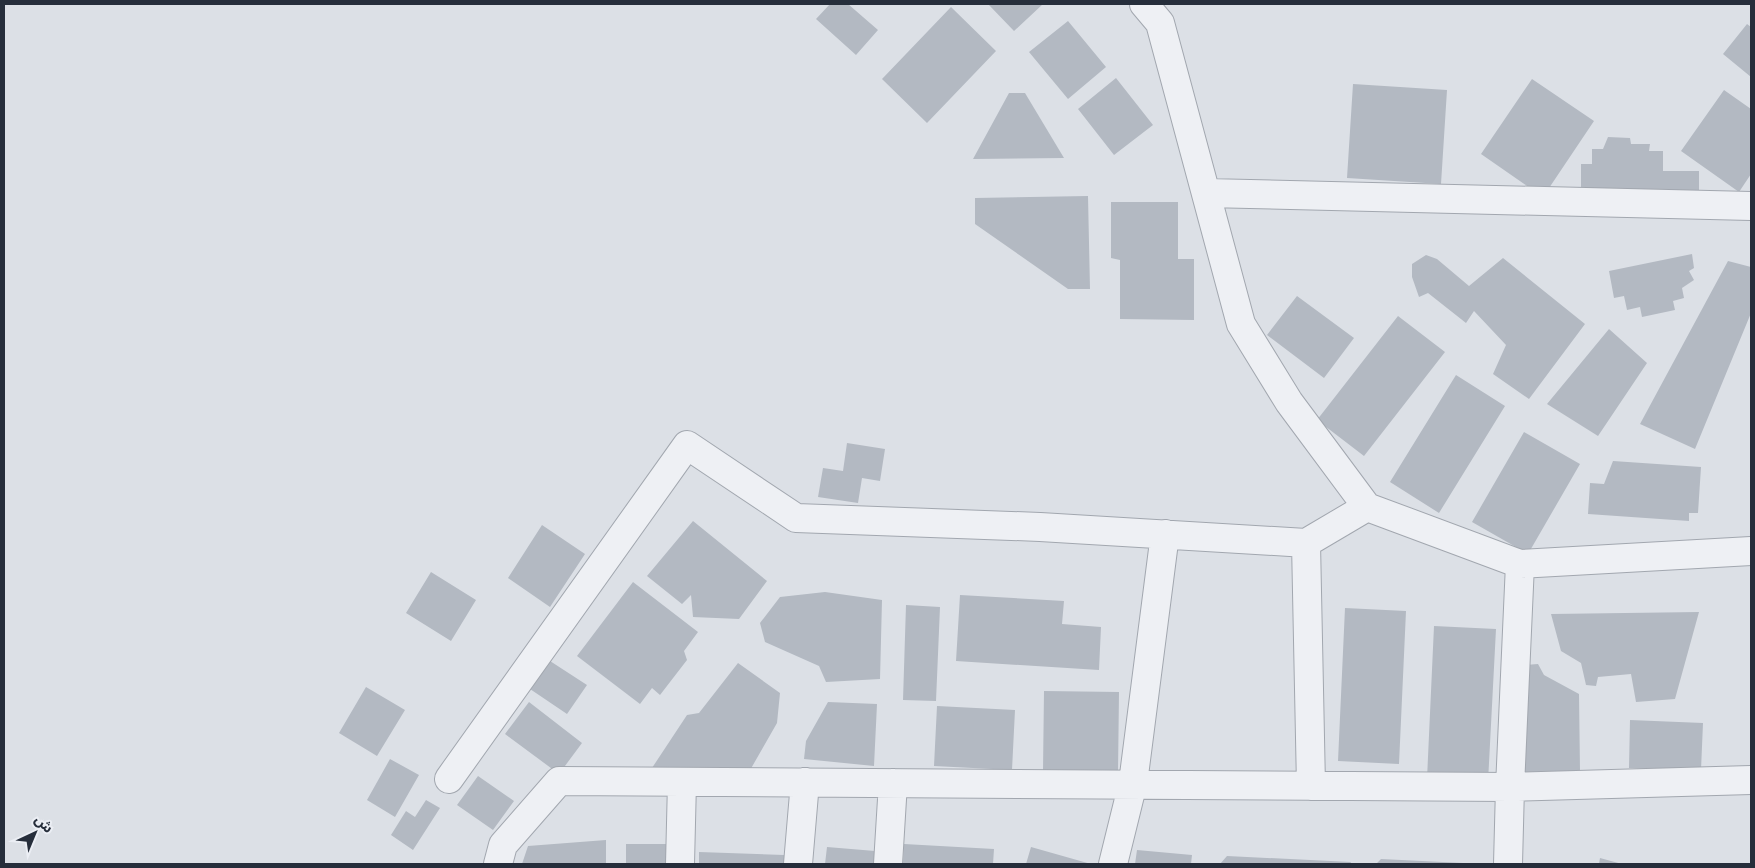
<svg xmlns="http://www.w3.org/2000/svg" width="1755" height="868" font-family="Helvetica,'Noto Sans Arabic',sans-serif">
  <rect width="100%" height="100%" fill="#dce0e6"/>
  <path fill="#b3b9c2" d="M 830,4 L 848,4 L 878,30 L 856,55 L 816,19 Z
    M 988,4 L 1043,4 L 1014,31 Z
    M 951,7 L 996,51 L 927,123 L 882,79 Z
    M 1068,21 L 1106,67 L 1068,99 L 1029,52 Z
    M 1747,24 L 1751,27 L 1751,77 L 1723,54 Z
    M 1116,78 L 1153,125 L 1114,155 L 1078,109 Z
    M 1532,79 L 1594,121 L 1543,197 L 1481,154 Z
    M 1353,84 L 1447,90 L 1441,184 L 1347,178 Z
    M 1724,90 L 1751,109 L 1751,174 L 1739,192 L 1681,151 Z
    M 1009,93 L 1025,93 L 1064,158 L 973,159 Z
    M 1608,137 L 1630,138 L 1631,144 L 1650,144 L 1649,151 L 1663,151 L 1663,171 L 1699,171 L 1699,197 L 1581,196 L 1581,164 L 1592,164 L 1592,149 L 1603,149 Z
    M 1088,196 L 1090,289 L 1068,289 L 975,224 L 975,198 Z
    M 1111,202 L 1178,202 L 1178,259 L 1194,259 L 1194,320 L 1120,319 L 1120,260 L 1111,258 Z
    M 1692,254 L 1694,268 L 1689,271 L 1694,280 L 1682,288 L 1684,298 L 1673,301 L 1675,310 L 1642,317 L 1640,307 L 1627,310 L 1624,296 L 1614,298 L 1609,271 Z
    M 1426,255 L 1437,259 L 1469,286 L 1503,258 L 1585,324 L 1529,399 L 1493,374 L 1506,345 L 1474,311 L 1466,323 L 1428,293 L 1419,297 L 1412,277 L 1412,264 Z
    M 1728,261 L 1751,267 L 1751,313 L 1695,449 L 1640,424 Z
    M 1297,296 L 1354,338 L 1324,378 L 1267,335 Z
    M 1398,316 L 1445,352 L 1364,456 L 1317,420 Z
    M 1609,329 L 1647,363 L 1598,436 L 1547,404 Z
    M 1456,375 L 1505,406 L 1439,513 L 1390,482 Z
    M 1524,432 L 1580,464 L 1528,554 L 1472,522 Z
    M 847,443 L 885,449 L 880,481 L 862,478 L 858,503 L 818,497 L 823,468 L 843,471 Z
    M 1613,461 L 1701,467 L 1698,513 L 1689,513 L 1689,521 L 1588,514 L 1590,483 L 1604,484 Z
    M 693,521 L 767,581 L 739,619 L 693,617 L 691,595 L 682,604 L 647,576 Z
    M 542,525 L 585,554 L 550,607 L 508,578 Z
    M 431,572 L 476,600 L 451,641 L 406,613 Z
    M 633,582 L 698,632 L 684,651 L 687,660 L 660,695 L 652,688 L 640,704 L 577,656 Z
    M 825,592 L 882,600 L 880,679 L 826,682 L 819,666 L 765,642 L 760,623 L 780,597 Z
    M 960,595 L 1064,601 L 1062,624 L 1101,627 L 1099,670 L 956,661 Z
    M 906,605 L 940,607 L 936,701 L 903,700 Z
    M 1345,608 L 1406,611 L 1399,764 L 1338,761 Z
    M 1699,612 L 1675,699 L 1636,702 L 1631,674 L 1598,677 L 1596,686 L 1586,685 L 1581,663 L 1561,651 L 1551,614 Z
    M 1434,626 L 1496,629 L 1488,782 L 1427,779 Z
    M 550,661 L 587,685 L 567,714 L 530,689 Z
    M 738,663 L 780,693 L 777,723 L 749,772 L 650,771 L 687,715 L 699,713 Z
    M 1538,664 L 1544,675 L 1579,694 L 1580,771 L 1523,772 L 1525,665 Z
    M 366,687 L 405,710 L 377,756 L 339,733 Z
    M 1044,691 L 1119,692 L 1118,773 L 1043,771 Z
    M 529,702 L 582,743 L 559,774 L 505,734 Z
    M 828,702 L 877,704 L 874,766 L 804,759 L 806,741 Z
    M 937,706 L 1015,710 L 1012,770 L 934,766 Z
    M 1630,720 L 1703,723 L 1701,770 L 1629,768 Z
    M 390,759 L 419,775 L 395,817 L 367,800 Z
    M 478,776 L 514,801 L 493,830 L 457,805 Z
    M 426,800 L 440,808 L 413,850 L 391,835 L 406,811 L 415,817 Z
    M 606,840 L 606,864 L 522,864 L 528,846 Z
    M 626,844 L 669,844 L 669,864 L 626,864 Z
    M 904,844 L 994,849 L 993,864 L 903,864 Z
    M 827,847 L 875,851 L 874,864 L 825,864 Z
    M 1031,847 L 1091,864 L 1026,864 Z
    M 1137,850 L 1192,855 L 1191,864 L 1135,864 Z
    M 699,852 L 784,855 L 784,864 L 699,864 Z
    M 1227,856 L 1351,862 L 1350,864 L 1220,864 Z
    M 1600,858 L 1622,864 L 1599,864 Z
    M 1381,859 L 1463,863 L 1463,864 L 1376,864 Z"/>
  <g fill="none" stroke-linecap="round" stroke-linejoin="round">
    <g stroke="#a2a7af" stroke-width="30">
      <path id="minor" d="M 1206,193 L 1751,206
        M 1306,543 L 1311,786
        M 1520,564 L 1751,551
        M 449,779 L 687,445 L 796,518 L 1040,527 L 1306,543 L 1367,507
        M 498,864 L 503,845 L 559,781 L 1510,787 L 1520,564 L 1367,507 L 1289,402 L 1241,324 L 1160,23 L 1144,4
        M 680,864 L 682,782
        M 798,864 L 805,782
        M 888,864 L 893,783
        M 1113,864 L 1133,783 L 1165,534
        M 1508,864 L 1510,787 L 1751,780"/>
    </g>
    <use href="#minor" stroke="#eef0f4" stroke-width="28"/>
  </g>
  <rect width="1755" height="868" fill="none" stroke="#262e3b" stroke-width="10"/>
  <g transform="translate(35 833) rotate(44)" stroke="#ebeef4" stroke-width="4" paint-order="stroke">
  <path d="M0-4L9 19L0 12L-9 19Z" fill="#262e3b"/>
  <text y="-8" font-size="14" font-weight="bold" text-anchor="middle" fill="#262e3b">ش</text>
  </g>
</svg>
